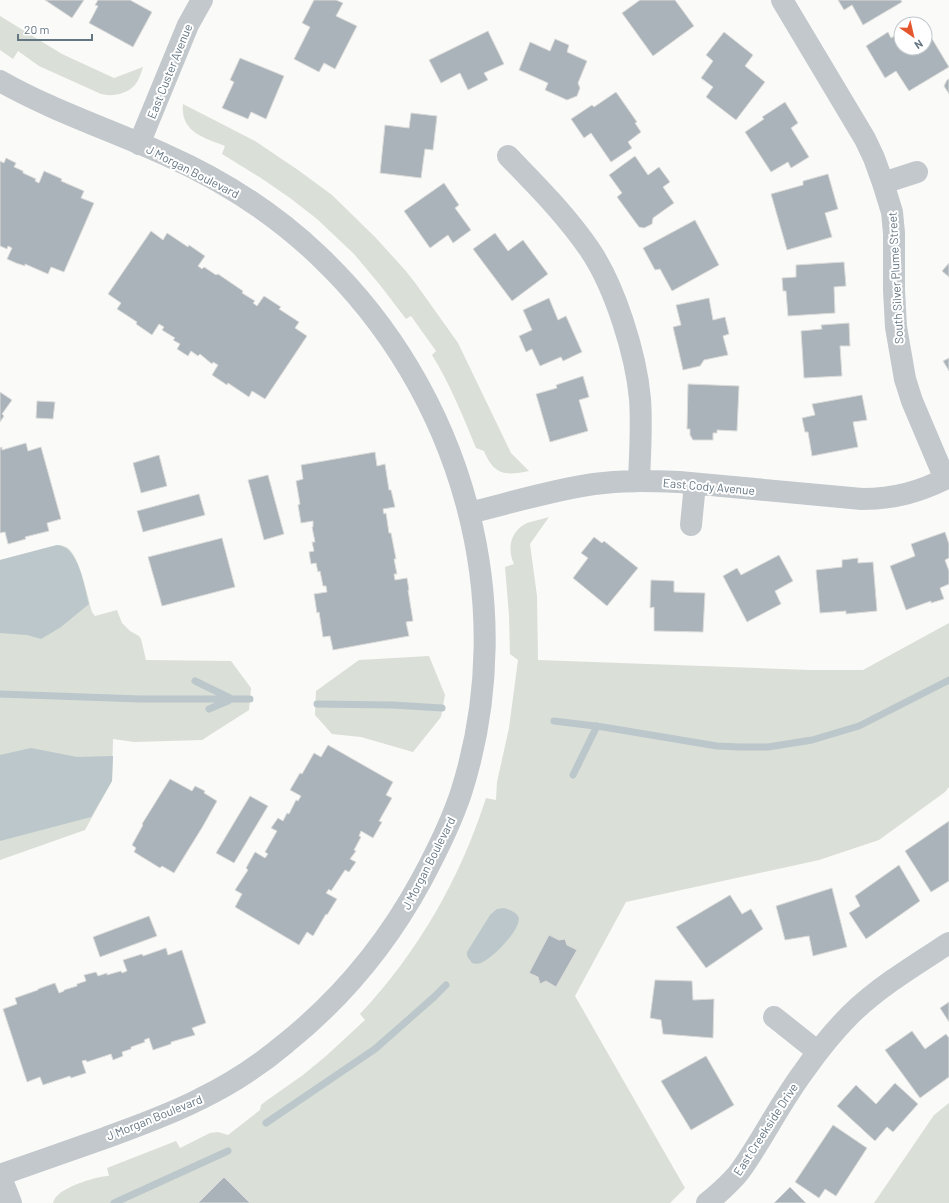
<svg xmlns="http://www.w3.org/2000/svg" width="949" height="1203" font-family="Barlow,sans-serif">
  <rect width="100%" height="100%" fill="#fafaf8"/>
  <path fill="#dadfd7" d="M 0,16 L 62,54 L 114,78 L 143,67 C 141,73 139,80 135,85 C 127,94 112,97 101,94 L 39,66 L 18,51 L 13,59 L 0,50 Z
    M 183,104 L 255,141 L 298,170 L 332,195 L 375,237 L 405,270 L 416,284 L 458,343 L 511,453 L 529,471 C 505,476 494,475 484,451 L 476,448 C 463,416 450,384 432,355 L 436,351 L 411,316 L 406,319 L 380,285 L 354,254 L 317,219 L 290,198 L 261,178 L 222,154 L 225,146 C 204,138 180,132 183,104 Z
    M 549,517 L 530,544 L 537,596 L 538,660 L 809,670 L 863,670 L 949,623 L 949,787 L 945,792 L 879,840 L 819,860 L 626,902 L 575,996 L 685,1188 L 670,1203 L 53,1203 C 54,1200 55,1197 58,1195 C 67,1186 97,1176 109,1176 L 107,1168 L 176,1141 L 180,1148 L 210,1133 L 218,1132 L 228,1135 L 260,1110 L 261,1105 L 266,1101 L 303,1075 L 326,1056 L 365,1020 L 360,1014 C 418,952 460,879 486,798 L 496,800 L 497,782 L 509,728 L 518,660 L 510,654 L 509,615 L 505,567 L 514,564 C 507,549 510,531 527,523 C 534,521 542,519 549,517 Z
    M 57,545 C 62,545 65,546 69,549 C 81,561 87,595 92,612 L 95,616 L 117,610 L 122,623 L 130,631 L 139,636 L 141,639 L 146,660 L 231,661 L 251,688 L 249,710 L 202,740 L 134,742 L 113,739 L 112,781 L 85,830 L 0,860 L 0,560 Z
    M 429,656 L 445,695 L 441,717 L 413,752 L 361,737 L 332,734 L 315,715 L 316,691 L 359,660 Z
    M 949,1103 L 949,1203 L 874,1203 L 934,1115 Z"/>
  <path fill="#bbc7cb" d="M 57,545 C 79,546 84,587 89,604 L 61,627 L 41,639 L 27,635 L 0,633 L 0,560 Z
    M 31,748 L 77,757 L 113,756 L 112,781 L 91,817 L 0,841 L 0,755 Z
    M 504,908 C 509,910 515,911 518,916 C 524,927 492,959 481,963 C 478,964 476,964 472,963 L 467,956 L 467,952 L 490,915 L 497,909 Z"/>
  <g fill="none" stroke-linecap="round" stroke-linejoin="round">
    <path stroke="#bbc7cb" stroke-width="7" d="M 195,681 L 230,698
      M 0,694 L 140,699 L 250,699
      M 317,704 L 393,705 L 442,708
      M 209,709 L 228,701
      M 554,721 L 603,727 L 717,746 L 740,747 L 768,747 L 812,740 L 859,726 L 949,680
      M 573,775 L 597,726
      M 266,1123 L 375,1049 L 434,997 L 446,985
      M 114,1203 L 228,1151"/>
  </g>
  <path fill="#aab3b9" stroke="#dcdcda" d="M 45,0 L 84,0 L 72,18 Z
    M 98,0 L 130,0 L 152,12 L 133,47 L 89,23 L 98,6 L 95,5 Z
    M 314,0 L 336,0 L 343,3 L 336,16 L 357,26 L 335,69 L 324,63 L 319,72 L 294,59 L 310,27 L 302,23 Z
    M 640,0 L 675,0 L 694,26 L 653,56 L 622,13 Z
    M 838,0 L 901,0 L 902,2 L 863,25 L 852,5 L 844,10 Z
    M 925,27 L 949,67 L 909,91 L 896,71 L 885,78 L 866,46 L 888,32 L 891,38 L 901,32 L 901,48 L 925,48 Z
    M 488,31 L 504,64 L 484,73 L 488,80 L 468,90 L 460,73 L 441,83 L 429,60 Z
    M 724,32 L 753,55 L 745,66 L 765,82 L 736,120 L 706,97 L 713,87 L 701,78 L 713,61 L 706,55 Z
    M 555,39 L 569,45 L 567,52 L 587,61 L 578,83 L 580,88 L 577,96 L 567,100 L 545,90 L 548,83 L 519,70 L 530,42 L 550,51 Z
    M 240,58 L 284,76 L 266,119 L 251,112 L 248,119 L 222,108 L 234,82 L 230,80 Z
    M 949,79 L 949,94 L 944,86 L 947,80 Z
    M 616,92 L 637,122 L 635,123 L 641,132 L 628,142 L 632,148 L 611,162 L 591,133 L 584,138 L 571,119 L 592,105 L 594,107 Z
    M 785,102 L 798,123 L 791,128 L 809,157 L 791,168 L 788,162 L 771,172 L 745,132 L 764,119 L 762,117 Z
    M 411,113 L 437,116 L 433,150 L 425,149 L 421,178 L 380,173 L 385,125 L 409,128 Z
    M 635,156 L 648,175 L 659,167 L 670,182 L 663,187 L 674,203 L 653,218 L 652,224 L 644,228 L 639,227 L 617,197 L 622,193 L 609,175 Z
    M 6,158 L 16,163 L 14,167 L 23,171 L 23,173 L 36,179 L 35,181 L 39,183 L 44,171 L 62,179 L 61,181 L 84,191 L 81,198 L 94,203 L 64,272 L 51,267 L 48,274 L 25,264 L 25,266 L 16,263 L 7,259 L 12,248 L 8,246 L 7,249 L 0,246 L 0,161 L 4,163 Z
    M 828,174 L 838,209 L 825,213 L 832,237 L 787,250 L 771,194 L 803,185 L 803,181 Z
    M 444,183 L 459,205 L 455,208 L 471,230 L 453,243 L 448,235 L 430,248 L 404,211 Z
    M 695,220 L 719,265 L 672,291 L 660,269 L 655,270 L 643,248 Z
    M 151,231 L 163,240 L 167,233 L 188,247 L 189,245 L 205,256 L 198,266 L 202,269 L 204,267 L 216,275 L 218,274 L 243,291 L 242,293 L 255,301 L 253,303 L 257,306 L 264,296 L 281,307 L 279,309 L 299,322 L 295,328 L 307,336 L 265,399 L 252,391 L 249,397 L 228,383 L 227,385 L 212,375 L 218,365 L 213,362 L 212,364 L 200,354 L 198,356 L 191,351 L 188,356 L 177,349 L 180,344 L 173,340 L 175,338 L 162,330 L 164,327 L 159,324 L 152,335 L 136,324 L 137,322 L 117,309 L 121,303 L 108,294 Z
    M 495,233 L 508,251 L 523,240 L 548,274 L 512,301 L 473,249 Z
    M 844,262 L 846,286 L 834,287 L 835,313 L 788,316 L 786,291 L 783,291 L 782,278 L 796,277 L 796,265 Z
    M 949,263 L 949,277 L 942,271 Z
    M 549,298 L 558,320 L 566,316 L 582,352 L 563,361 L 561,357 L 540,366 L 532,349 L 526,352 L 519,336 L 532,330 L 523,310 Z
    M 709,298 L 713,320 L 725,317 L 729,334 L 723,336 L 728,355 L 704,360 L 700,366 L 683,370 L 673,327 L 681,325 L 676,305 Z
    M 849,323 L 850,346 L 840,346 L 842,376 L 804,378 L 801,331 L 822,329 L 821,325 Z
    M 949,358 L 949,371 L 943,361 Z
    M 583,376 L 589,397 L 579,400 L 588,431 L 550,442 L 536,394 L 557,388 L 556,385 Z
    M 688,384 L 739,386 L 737,431 L 717,430 L 717,433 L 713,433 L 713,440 L 693,440 L 690,435 L 690,429 L 687,429 Z
    M 0,392 L 12,400 L 2,414 L 4,416 L 0,422 Z
    M 862,395 L 867,420 L 853,422 L 858,447 L 812,456 L 808,432 L 805,432 L 802,418 L 815,415 L 812,404 Z
    M 37,401 L 55,402 L 53,419 L 36,418 Z
    M 26,443 L 28,451 L 41,447 L 61,519 L 47,523 L 49,531 L 25,537 L 26,539 L 8,544 L 5,532 L 0,533 L 0,448 L 2,447 L 2,450 Z
    M 375,452 L 377,466 L 385,464 L 389,490 L 391,490 L 395,507 L 383,509 L 384,514 L 386,513 L 389,533 L 391,533 L 396,559 L 394,559 L 397,574 L 394,574 L 395,580 L 407,578 L 409,590 L 408,590 L 413,621 L 406,622 L 409,636 L 333,650 L 330,636 L 323,637 L 319,612 L 317,613 L 314,594 L 327,592 L 326,586 L 323,586 L 320,571 L 318,572 L 316,563 L 311,564 L 309,552 L 314,551 L 312,542 L 315,542 L 312,527 L 313,527 L 313,521 L 301,523 L 298,505 L 300,504 L 296,481 L 303,479 L 301,465 Z
    M 159,455 L 167,486 L 141,493 L 133,463 Z
    M 268,475 L 284,534 L 264,540 L 248,480 Z
    M 199,494 L 205,515 L 143,532 L 137,511 Z
    M 945,532 L 949,544 L 949,558 L 945,560 L 949,571 L 949,584 L 940,588 L 944,599 L 931,603 L 931,601 L 906,610 L 890,566 L 915,556 L 911,544 Z
    M 594,537 L 602,543 L 604,541 L 638,568 L 607,606 L 573,578 L 588,558 L 581,553 Z
    M 222,538 L 235,587 L 162,606 L 148,557 Z
    M 779,555 L 793,581 L 775,591 L 781,604 L 747,622 L 723,576 L 737,568 L 741,575 Z
    M 858,558 L 858,563 L 873,562 L 877,611 L 846,614 L 846,611 L 820,613 L 816,570 L 842,567 L 842,560 Z
    M 651,580 L 674,581 L 674,592 L 705,593 L 703,632 L 654,631 L 654,607 L 650,608 Z
    M 328,745 L 393,782 L 386,795 L 392,798 L 379,821 L 382,822 L 373,838 L 361,831 L 359,836 L 361,837 L 354,850 L 356,851 L 350,859 L 356,862 L 349,872 L 345,870 L 331,891 L 329,889 L 326,893 L 337,899 L 327,915 L 326,914 L 313,936 L 307,932 L 299,945 L 235,907 L 242,894 L 235,890 L 248,870 L 246,868 L 255,852 L 265,858 L 268,854 L 265,852 L 277,831 L 271,828 L 278,818 L 283,821 L 287,813 L 289,814 L 296,800 L 298,801 L 301,796 L 290,790 L 300,773 L 302,774 L 314,753 L 321,757 Z
    M 170,779 L 192,791 L 195,786 L 205,791 L 204,793 L 217,801 L 203,826 L 174,873 L 162,866 L 160,868 L 134,852 L 136,848 L 132,845 L 143,825 L 142,824 Z
    M 250,796 L 268,806 L 234,863 L 216,853 Z
    M 949,821 L 949,881 L 931,892 L 905,851 Z
    M 899,865 L 920,901 L 866,939 L 849,913 L 860,906 L 855,896 Z
    M 832,888 L 847,947 L 813,956 L 809,936 L 785,940 L 776,906 Z
    M 730,895 L 742,914 L 751,909 L 763,929 L 706,968 L 676,927 Z
    M 149,916 L 157,936 L 100,957 L 93,937 Z
    M 549,935 L 559,940 L 565,939 L 567,945 L 577,950 L 556,987 L 546,981 L 540,984 L 538,977 L 529,973 Z
    M 166,948 L 168,955 L 182,950 L 206,1023 L 192,1028 L 195,1035 L 171,1042 L 171,1044 L 153,1050 L 149,1038 L 144,1040 L 145,1042 L 131,1047 L 131,1049 L 122,1052 L 123,1056 L 113,1060 L 111,1054 L 87,1062 L 86,1060 L 82,1061 L 86,1073 L 71,1078 L 70,1076 L 43,1085 L 40,1077 L 27,1082 L 3,1009 L 17,1004 L 15,998 L 38,990 L 38,989 L 55,983 L 59,993 L 64,991 L 64,990 L 77,986 L 77,984 L 86,981 L 84,975 L 96,972 L 98,976 L 107,973 L 107,975 L 121,971 L 122,973 L 127,971 L 123,960 L 142,954 L 143,956 Z
    M 655,980 L 692,981 L 693,1000 L 714,999 L 713,1038 L 663,1034 L 661,1020 L 650,1018 Z
    M 949,1002 L 949,1022 L 940,1008 Z
    M 912,1031 L 925,1049 L 946,1034 L 949,1038 L 949,1077 L 920,1098 L 885,1050 Z
    M 706,1056 L 734,1105 L 691,1130 L 661,1081 Z
    M 895,1083 L 918,1104 L 893,1132 L 887,1127 L 875,1141 L 837,1106 L 856,1085 L 876,1104 Z
    M 833,1125 L 867,1148 L 836,1196 L 825,1189 L 819,1198 L 795,1182 Z
    M 224,1177 L 250,1203 L 198,1203 Z
    M 790,1187 L 806,1203 L 774,1203 Z"/>
  <g fill="none" stroke-linecap="round" stroke-linejoin="round">
    <path stroke="#c3c8cc" stroke-width="22" d="M 782,0 L 865,139 L 874,158 L 883,183 L 892,212 L 894,233 L 894,290 L 896,327 L 905,379 L 912,401 L 945,479
      M 0,81 C 53,111 111,130 166,155 C 222,180 274,213 318,255 C 462,391 522,602 461,793 C 451,823 437,851 422,879 C 388,942 342,998 286,1043 C 260,1065 231,1084 200,1099 C 169,1115 137,1126 105,1138 C 70,1150 35,1163 0,1175
      M 139,144 L 188,25 L 202,0
      M 508,156 C 537,186 566,215 590,250 C 615,287 636,354 640,399 C 642,426 640,454 639,481
      M 883,183 L 917,172
      M 469,513 C 510,503 552,490 594,484 C 622,480 650,481 679,482 L 862,499 C 894,499 920,492 949,477
      M 691,525 L 695,484
      M 774,1017 L 818,1052
      M 0,1175 L 11,1203
      M 707,1203 C 719,1193 731,1183 740,1171 C 763,1139 780,1103 804,1071 C 818,1051 833,1032 851,1014 C 880,986 915,965 949,943"/>
  </g>
  <g text-anchor="middle" dominant-baseline="central" stroke-width="4" stroke-linejoin="round" paint-order="stroke">
    <g font-size="12" fill="#657683" stroke="#fff">
      <text transform="translate(169 71) rotate(-68)">East Custer Avenue</text>
      <text transform="translate(193 171) rotate(27)">J Morgan Boulevard</text>
      <text transform="translate(895 278) rotate(-93)">South Silver Plume Street</text>
      <text transform="translate(709 486) rotate(5)">East Cody Avenue</text>
      <text transform="translate(428 863) rotate(-63)">J Morgan Boulevard</text>
      <text transform="translate(154 1117) rotate(-22)">J Morgan Boulevard</text>
      <text transform="translate(765 1129) rotate(-57)">East Creekside Drive</text>
    </g>
  </g>
  <g transform="translate(913 36) rotate(146)"><circle r="19" fill="#ffffff" stroke="#c1c8cd"/>
  <path d="M0-3L7 15L0 10L-7 15Z" fill="#e4572e"/>
  <text y="-6" font-size="11" font-weight="bold" text-anchor="middle" fill="#657683">N</text>
  </g>
  <path d="M18 34v6h74v-6" fill="none" stroke="#657683" stroke-width="2"/>
  <text x="24" y="34" font-size="12" fill="#657683" stroke="#ffffff" stroke-width="3" paint-order="stroke">20 m</text>
</svg>
